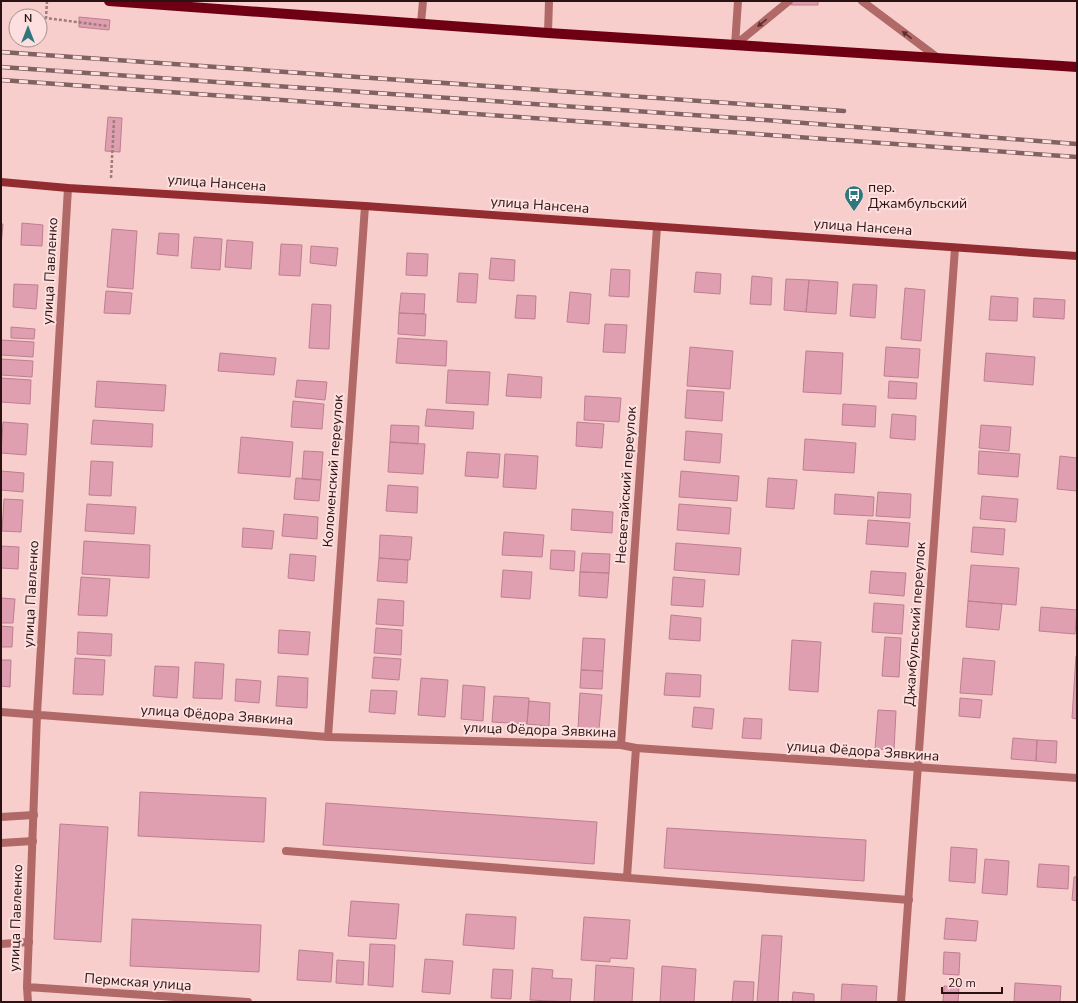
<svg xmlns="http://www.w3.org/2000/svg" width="1078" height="1003" font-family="'Nunito Sans',sans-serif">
  <rect width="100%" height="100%" fill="#f8cecc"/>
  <path fill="#df9fb0" stroke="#bd7f90" d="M 791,1 L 818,1 L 818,5 L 791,5 Z
    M 79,17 L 110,20 L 109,30 L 79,27 Z
    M 108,117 L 122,118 L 120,152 L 105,151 Z
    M 22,223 L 43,225 L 42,246 L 21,245 Z
    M 1,224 L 3,224 L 1,246 Z
    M 112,229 L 137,231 L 133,289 L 107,287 Z
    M 159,233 L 179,234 L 178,256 L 157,254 Z
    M 194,237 L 222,239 L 220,270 L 191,268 Z
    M 227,240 L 253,242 L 251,269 L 225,267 Z
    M 281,244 L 302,245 L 300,276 L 279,275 Z
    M 311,246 L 338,248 L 336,266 L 310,263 Z
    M 407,253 L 428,254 L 427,276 L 406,275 Z
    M 491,258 L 515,260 L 514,281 L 489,279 Z
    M 611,269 L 630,270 L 629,297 L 609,296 Z
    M 696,272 L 721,274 L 720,294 L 694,292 Z
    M 459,273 L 478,274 L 476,303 L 457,302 Z
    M 752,276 L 772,278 L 771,305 L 750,304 Z
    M 786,279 L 809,280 L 806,312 L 784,310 Z
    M 809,280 L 838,282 L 836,314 L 806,312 Z
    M 14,284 L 38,285 L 36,309 L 13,307 Z
    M 853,284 L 877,285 L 875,318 L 850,316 Z
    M 905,288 L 925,290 L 921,341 L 901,339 Z
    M 106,291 L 132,293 L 130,314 L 104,313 Z
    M 570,292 L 591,294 L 589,324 L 567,322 Z
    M 401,293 L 425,294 L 424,314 L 399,313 Z
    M 517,295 L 536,296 L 535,319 L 515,318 Z
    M 991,296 L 1018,298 L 1017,321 L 989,320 Z
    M 1034,298 L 1065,300 L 1064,319 L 1033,317 Z
    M 312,304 L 331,305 L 329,349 L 309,348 Z
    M 399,313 L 426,314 L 425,336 L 398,334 Z
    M 605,324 L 627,325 L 625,353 L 603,352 Z
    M 11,327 L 35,329 L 34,339 L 11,338 Z
    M 398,338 L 447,341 L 446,366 L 396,363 Z
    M 1,340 L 34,342 L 33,357 L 1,355 Z
    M 690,347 L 733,351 L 730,389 L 687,386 Z
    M 886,347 L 920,349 L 918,378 L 884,376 Z
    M 806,351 L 843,353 L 841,394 L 803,392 Z
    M 220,353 L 276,358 L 274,375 L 218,371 Z
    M 986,353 L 1035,357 L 1033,385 L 984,381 Z
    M 1,359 L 33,361 L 32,377 L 1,375 Z
    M 448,370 L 490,372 L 488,405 L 446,403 Z
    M 508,374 L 542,377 L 541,398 L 506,396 Z
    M 1,378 L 31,380 L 30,404 L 1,402 Z
    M 297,380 L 327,382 L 325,400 L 295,397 Z
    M 97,381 L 166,385 L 164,411 L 95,407 Z
    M 889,381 L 917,383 L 916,399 L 888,398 Z
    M 687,390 L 724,392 L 722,421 L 685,418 Z
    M 585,396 L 621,398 L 619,422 L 584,420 Z
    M 293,401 L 324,404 L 322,429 L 291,427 Z
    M 843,404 L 876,406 L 875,427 L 842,425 Z
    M 427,409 L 474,412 L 473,429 L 425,426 Z
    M 892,414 L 916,416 L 915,440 L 890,438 Z
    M 93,420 L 153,424 L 152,447 L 91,444 Z
    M 3,422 L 28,424 L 26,455 L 1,453 Z
    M 577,422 L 604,424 L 602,448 L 576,446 Z
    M 391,425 L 419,426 L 418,444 L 390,442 Z
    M 981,425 L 1011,427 L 1009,451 L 979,448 Z
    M 686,431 L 722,434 L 720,463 L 684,460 Z
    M 241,437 L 293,442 L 290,477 L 238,473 Z
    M 805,439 L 856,443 L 854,473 L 803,470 Z
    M 390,442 L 425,444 L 423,474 L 388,472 Z
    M 304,451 L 323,452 L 321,480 L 302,479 Z
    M 979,451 L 1020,454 L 1018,477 L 978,474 Z
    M 467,452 L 500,454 L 498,478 L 465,476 Z
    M 505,454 L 538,456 L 536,489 L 503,487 Z
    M 1060,456 L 1077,458 L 1077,491 L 1057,489 Z
    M 91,461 L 113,462 L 111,496 L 89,495 Z
    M 1,471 L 24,473 L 23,492 L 1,490 Z
    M 681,471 L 739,476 L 737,501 L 679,497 Z
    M 296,478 L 321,480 L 319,501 L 294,499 Z
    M 768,478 L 797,480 L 794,509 L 766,507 Z
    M 388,485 L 418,487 L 417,513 L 386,511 Z
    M 878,492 L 911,494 L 910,518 L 876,516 Z
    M 835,494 L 874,497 L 873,516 L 834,514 Z
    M 982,496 L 1018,499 L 1016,522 L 980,519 Z
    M 4,499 L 23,500 L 21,532 L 2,531 Z
    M 87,504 L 136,507 L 134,534 L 85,531 Z
    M 679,504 L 731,508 L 729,534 L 677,530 Z
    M 572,509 L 613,512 L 612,533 L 571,530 Z
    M 284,514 L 318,517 L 317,539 L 282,536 Z
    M 868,520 L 910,523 L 908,547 L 866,544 Z
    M 973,527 L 1005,529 L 1003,555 L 971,552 Z
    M 243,528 L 274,531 L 272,549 L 242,547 Z
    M 504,532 L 544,535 L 542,557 L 502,555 Z
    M 380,535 L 412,537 L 410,560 L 379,558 Z
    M 84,541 L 150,545 L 149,578 L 82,574 Z
    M 676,543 L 741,548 L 739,575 L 674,570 Z
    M 1,546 L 19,547 L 18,569 L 1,568 Z
    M 551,550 L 575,551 L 574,571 L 550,569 Z
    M 582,553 L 610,554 L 609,573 L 580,572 Z
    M 290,554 L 316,556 L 314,581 L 288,578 Z
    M 379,558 L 408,560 L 407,583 L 377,581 Z
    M 971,565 L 1019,568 L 1016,605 L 968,601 Z
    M 503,570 L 532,572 L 530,599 L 501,597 Z
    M 871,571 L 906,573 L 904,596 L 869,593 Z
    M 580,572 L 609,573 L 607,598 L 579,596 Z
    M 81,577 L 110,579 L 107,616 L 78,615 Z
    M 673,577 L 705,580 L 703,607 L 671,605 Z
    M 1,598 L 15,599 L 13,623 L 1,623 Z
    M 378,599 L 404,601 L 403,626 L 376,624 Z
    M 968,601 L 1002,604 L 999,630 L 966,627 Z
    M 874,603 L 904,605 L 902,634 L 872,632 Z
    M 1041,607 L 1077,610 L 1075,634 L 1039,631 Z
    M 671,615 L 701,618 L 700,641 L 669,639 Z
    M 1,626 L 13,627 L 12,647 L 1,647 Z
    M 376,628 L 402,630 L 401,655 L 374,653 Z
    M 279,630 L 310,632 L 308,655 L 278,653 Z
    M 78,632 L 112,634 L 111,656 L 77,654 Z
    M 885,637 L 901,638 L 899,677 L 882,676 Z
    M 583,638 L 605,639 L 603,671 L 581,670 Z
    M 792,640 L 821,642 L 818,692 L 789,690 Z
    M 1076,656 L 1077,656 L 1077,719 L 1072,718 Z
    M 374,657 L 401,659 L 399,680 L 372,678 Z
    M 75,658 L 105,660 L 103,695 L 73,694 Z
    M 963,658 L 995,661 L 992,695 L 960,693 Z
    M 1,660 L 11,660 L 10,687 L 1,686 Z
    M 195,662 L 224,664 L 222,699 L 193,698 Z
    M 155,666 L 179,667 L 177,698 L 153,696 Z
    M 581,670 L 603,671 L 602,689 L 580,688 Z
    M 666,673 L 701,675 L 700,697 L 664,695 Z
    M 278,676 L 308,678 L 307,708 L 276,706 Z
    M 421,678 L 448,680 L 445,717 L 418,715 Z
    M 236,679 L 261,681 L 259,703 L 235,701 Z
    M 463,685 L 485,687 L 483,721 L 461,719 Z
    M 371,690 L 397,691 L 395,714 L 369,712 Z
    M 580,693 L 602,695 L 599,730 L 578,728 Z
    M 494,696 L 529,698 L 527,724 L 492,722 Z
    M 960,698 L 982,700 L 980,718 L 959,716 Z
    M 529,701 L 550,703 L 549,726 L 527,724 Z
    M 694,707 L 714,709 L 712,729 L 692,727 Z
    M 878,710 L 896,711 L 894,750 L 875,749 Z
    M 744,718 L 762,719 L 761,739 L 742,738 Z
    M 1013,738 L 1037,740 L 1036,761 L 1011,759 Z
    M 1037,740 L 1057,741 L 1056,763 L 1036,761 Z
    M 140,792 L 266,798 L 264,842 L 138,836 Z
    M 326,803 L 597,822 L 594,864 L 323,845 Z
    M 60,824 L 108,827 L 101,942 L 54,939 Z
    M 667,828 L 866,840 L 864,881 L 664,868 Z
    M 951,847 L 977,849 L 975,883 L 949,881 Z
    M 985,859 L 1009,861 L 1007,895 L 982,893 Z
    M 1039,864 L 1069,866 L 1068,889 L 1037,887 Z
    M 1074,877 L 1077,877 L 1077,901 L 1072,900 Z
    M 351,901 L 399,904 L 396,939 L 348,936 Z
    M 466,914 L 516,917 L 514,949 L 463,945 Z
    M 584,917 L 630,920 L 627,959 L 610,958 L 610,962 L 581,960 Z
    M 946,918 L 978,921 L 976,941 L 944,939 Z
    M 132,919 L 261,925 L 259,972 L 130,966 Z
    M 762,935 L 782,936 L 778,1002 L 757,1002 Z
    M 370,944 L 395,945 L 393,987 L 368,985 Z
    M 299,950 L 333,953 L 331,982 L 297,980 Z
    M 944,952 L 960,953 L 959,975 L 943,974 Z
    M 425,959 L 453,961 L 450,994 L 422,992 Z
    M 337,960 L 364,962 L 363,985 L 336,983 Z
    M 596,965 L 634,968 L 632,1002 L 594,1002 Z
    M 662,966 L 696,969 L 694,1002 L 660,1002 Z
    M 532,968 L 553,970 L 552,978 L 572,979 L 570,1002 L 530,1000 Z
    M 493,969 L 513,970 L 511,999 L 491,998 Z
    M 734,981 L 754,982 L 753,1002 L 732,1002 Z
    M 1015,983 L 1061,986 L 1060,1002 L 1014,1002 Z
    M 842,984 L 877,986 L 876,1002 L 841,1002 Z
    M 944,986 L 959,987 L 958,1002 L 943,1002 Z
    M 793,992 L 814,994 L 814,1002 L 792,1002 Z"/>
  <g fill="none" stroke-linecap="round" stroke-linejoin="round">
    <path stroke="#9e7c7a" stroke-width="2.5" stroke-dasharray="3 2" stroke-linecap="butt" d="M 47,1 L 46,18 L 107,26
      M 111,178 L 114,120"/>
    <path stroke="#b06967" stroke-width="8" d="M 862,1 L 938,58
      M 421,23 L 423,1
      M 548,33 L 549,1
      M 735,45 L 789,1
      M 735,45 L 738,1
      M 1,817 L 34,815
      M 1,843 L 33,841
      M 286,851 L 909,900
      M 627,877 L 636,748
      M 1,944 L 29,942"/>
    <path stroke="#b06967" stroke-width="8" d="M 1,712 L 328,737 L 621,745 L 636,748 L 1077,778
      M 328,737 L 365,206
      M 621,745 L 657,227
      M 27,987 L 248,1002
      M 28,1002 L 27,987 L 37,714 L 68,188
      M 901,1002 L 955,248"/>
    <path stroke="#932c31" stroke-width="8" d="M 1,182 L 68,188 L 365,206 L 1077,256"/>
    <path stroke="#6f0014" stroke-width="10" d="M 109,1 L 548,33 L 1077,67"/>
    <g stroke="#816260" stroke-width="4.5">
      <path id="rail" d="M 1,52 L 844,111
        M 1,67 L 751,119 L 1077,144
        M 1,80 L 1077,157"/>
    </g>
    <use href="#rail" stroke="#fcdfde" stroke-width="3" stroke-dasharray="9" stroke-linecap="butt"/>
  </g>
  <defs><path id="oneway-solid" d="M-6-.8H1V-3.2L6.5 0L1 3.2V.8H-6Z"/></defs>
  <g fill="#58302f">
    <use href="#oneway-solid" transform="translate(762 23) rotate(141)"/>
    <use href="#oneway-solid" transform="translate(907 35) rotate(-143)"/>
  </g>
  <defs>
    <g id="bus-pin" transform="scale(1)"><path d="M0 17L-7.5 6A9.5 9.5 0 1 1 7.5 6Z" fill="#2e777c" stroke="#fcdfde"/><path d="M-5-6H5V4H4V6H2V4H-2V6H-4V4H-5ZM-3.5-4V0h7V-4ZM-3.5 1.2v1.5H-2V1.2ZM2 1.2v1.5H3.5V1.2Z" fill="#fff"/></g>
  </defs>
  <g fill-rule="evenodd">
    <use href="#bus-pin" x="854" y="195"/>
  </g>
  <g text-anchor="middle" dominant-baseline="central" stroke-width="4" stroke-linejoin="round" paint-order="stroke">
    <g font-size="14" fill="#291211" stroke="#fcdfde">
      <text transform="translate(217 183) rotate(4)">улица Нансена</text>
      <text transform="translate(540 205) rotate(4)">улица Нансена</text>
      <text transform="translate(863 227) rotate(4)">улица Нансена</text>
      <text transform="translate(50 271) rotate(-87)">улица Павленко</text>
      <text transform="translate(333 471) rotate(-86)">Коломенский переулок</text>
      <text transform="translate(626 485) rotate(-86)">Несветайский переулок</text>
      <text transform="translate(31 594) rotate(-87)">улица Павленко</text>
      <text transform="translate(915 624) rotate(-86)">Джамбульский переулок</text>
      <text transform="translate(217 715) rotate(4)">улица Фёдора Зявкина</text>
      <text transform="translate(540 730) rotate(2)">улица Фёдора Зявкина</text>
      <text transform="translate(863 751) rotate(4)">улица Фёдора Зявкина</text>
      <text transform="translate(16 918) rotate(-88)">улица Павленко</text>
      <text transform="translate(138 982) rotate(4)">Пермская улица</text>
    </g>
    <g font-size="14" fill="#291211" stroke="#fcdfde" text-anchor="start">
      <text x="868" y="187">пер.<tspan x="868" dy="16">Джамбульский</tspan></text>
    </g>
  </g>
  <rect width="1078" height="1003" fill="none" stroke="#291211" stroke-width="4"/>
  <g transform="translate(28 28)"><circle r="19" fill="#fcdfde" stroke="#a88d8c"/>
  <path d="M0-3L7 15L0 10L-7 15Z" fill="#2e777c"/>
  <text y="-6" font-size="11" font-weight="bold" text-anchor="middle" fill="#291211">N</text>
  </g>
  <path d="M942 987v6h60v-6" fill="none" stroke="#291211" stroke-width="2"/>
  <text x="948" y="987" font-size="12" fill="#291211" stroke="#fcdfde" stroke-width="3" paint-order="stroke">20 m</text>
</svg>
